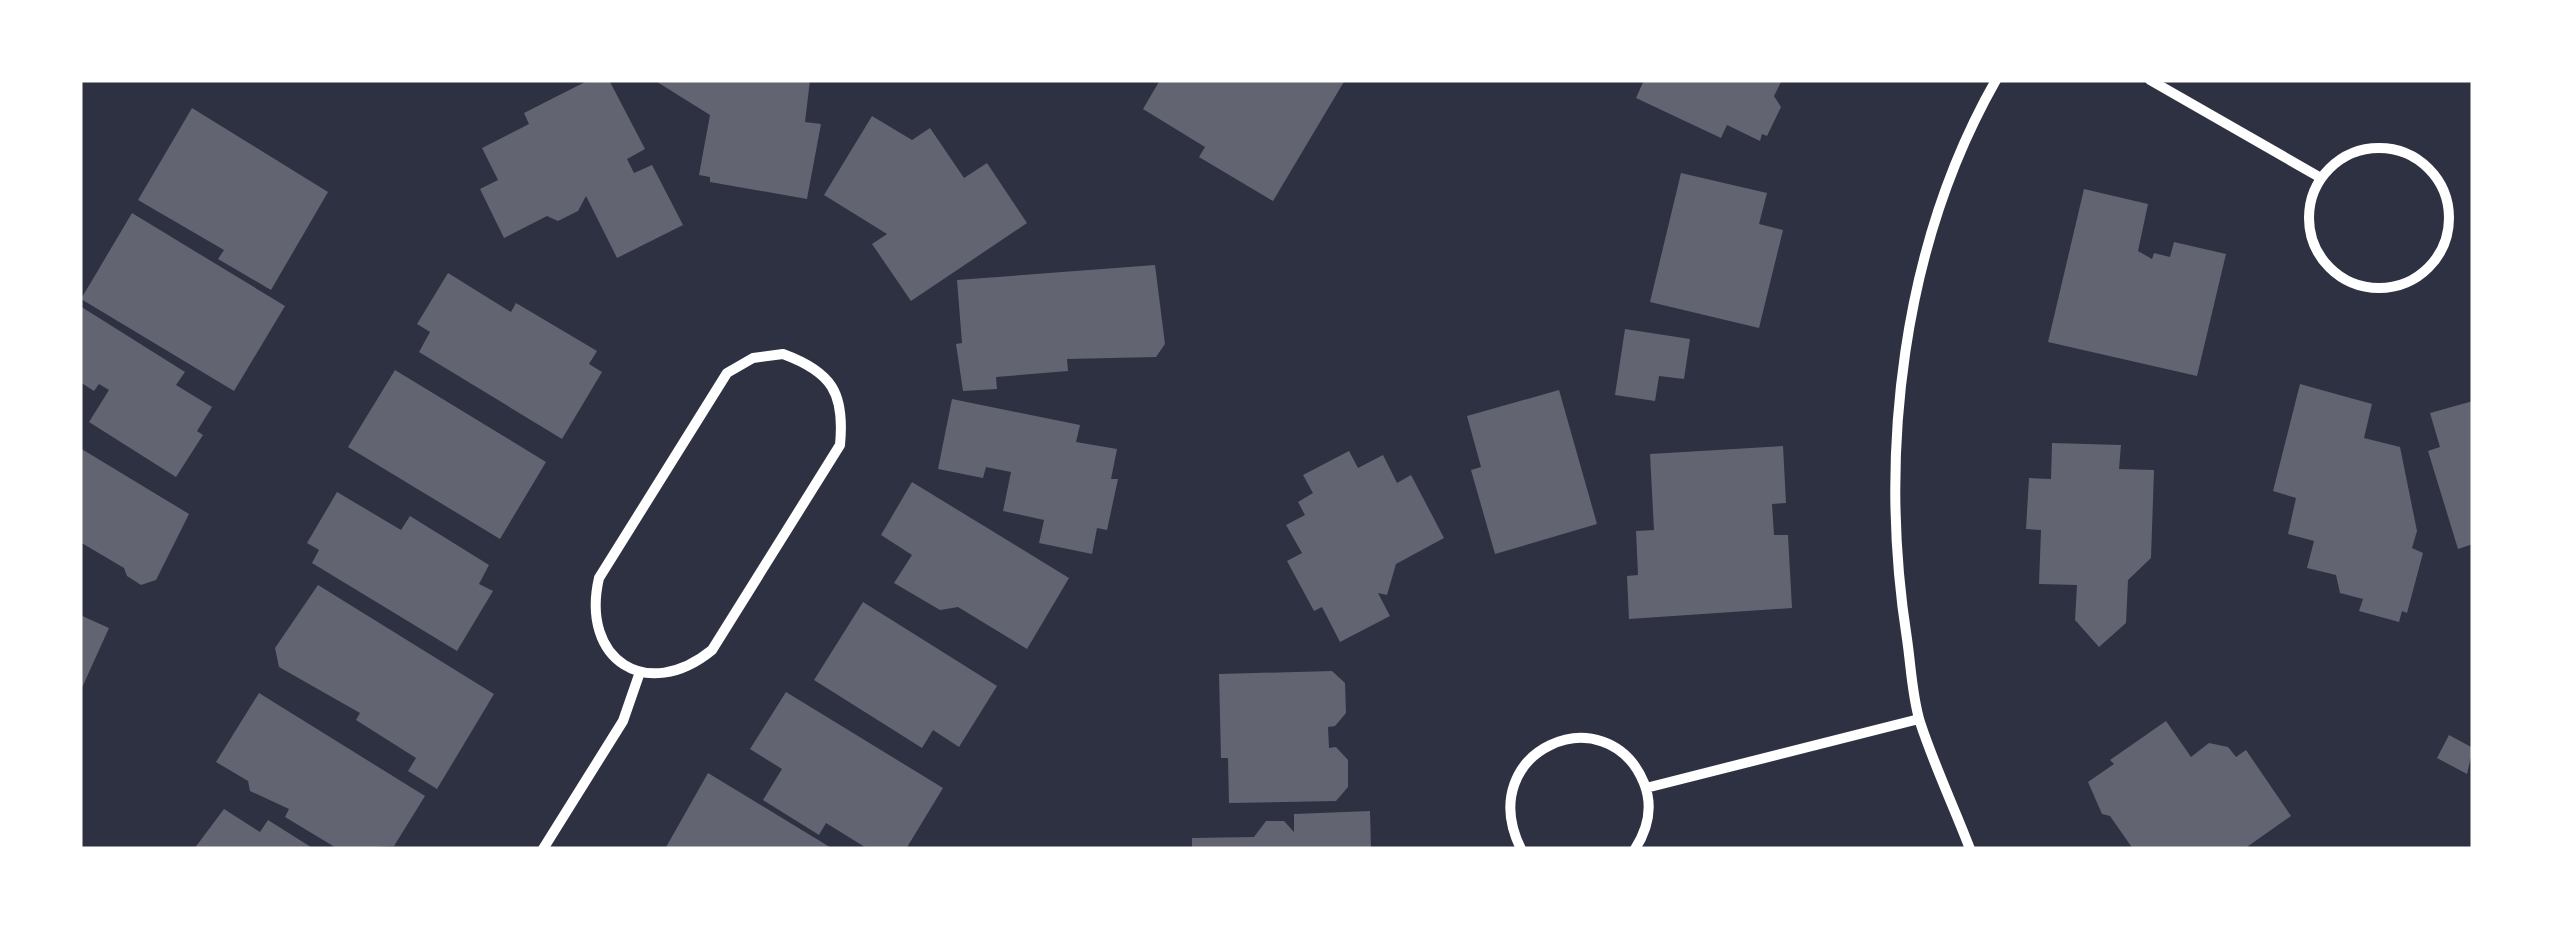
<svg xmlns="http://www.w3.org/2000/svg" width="2553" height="929" font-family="Montserrat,sans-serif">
  <rect width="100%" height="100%" fill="#2d3142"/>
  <path fill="#626471" d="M 589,80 L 609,80 L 645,149 L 627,159 L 634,173 L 652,165 L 683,225 L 617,258 L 586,196 L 578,211 L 558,221 L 547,216 L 504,238 L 480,189 L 498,180 L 482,148 L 529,124 L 524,113 Z
    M 654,80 L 810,80 L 805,122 L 821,124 L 807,199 L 710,182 L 710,177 L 699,175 L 710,115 Z
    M 1160,80 L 1345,80 L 1273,201 L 1199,157 L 1205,147 L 1143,109 Z
    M 1644,80 L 1782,80 L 1774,96 L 1781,107 L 1767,136 L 1762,134 L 1760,141 L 1727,125 L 1721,138 L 1636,98 Z
    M 192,108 L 328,192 L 271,290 L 218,259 L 224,250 L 138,200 Z
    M 872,116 L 912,140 L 930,128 L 964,178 L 987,163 L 1027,223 L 911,301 L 872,244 L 887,234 L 824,195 Z
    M 1681,173 L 1767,193 L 1759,224 L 1783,230 L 1759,328 L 1650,302 Z
    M 2084,189 L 2148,204 L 2138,251 L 2152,259 L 2154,253 L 2170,257 L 2174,242 L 2226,254 L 2197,376 L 2048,342 Z
    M 132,213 L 285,306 L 234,391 L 81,299 Z
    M 1155,265 L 1165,344 L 1156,357 L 1067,359 L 1068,371 L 996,377 L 997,389 L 963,391 L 956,344 L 962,343 L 957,280 Z
    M 448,273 L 511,312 L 516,303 L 597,351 L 589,364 L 602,372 L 562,439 L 419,352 L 430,332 L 417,324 Z
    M 80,306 L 185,372 L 176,385 L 212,407 L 197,431 L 203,435 L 176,477 L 89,422 L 109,390 L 99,384 L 94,391 L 80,382 Z
    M 1625,329 L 1690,339 L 1684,379 L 1659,376 L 1655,401 L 1615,395 Z
    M 395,370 L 546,462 L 500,539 L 348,447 Z
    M 2300,384 L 2372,404 L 2364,438 L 2400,447 L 2417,531 L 2412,548 L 2423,553 L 2407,613 L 2402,611 L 2399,622 L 2359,611 L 2363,599 L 2340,593 L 2336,575 L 2307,568 L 2314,541 L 2288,534 L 2296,498 L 2273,491 Z
    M 1559,390 L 1597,524 L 1495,554 L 1471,470 L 1481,467 L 1467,416 Z
    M 952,399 L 1080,425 L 1076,442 L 1117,449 L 1111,479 L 1118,479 L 1107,530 L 1097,528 L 1092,554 L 1039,543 L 1044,520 L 1003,511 L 1011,472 L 986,467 L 983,478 L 938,469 Z
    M 2473,401 L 2473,544 L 2458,549 L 2428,451 L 2440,447 L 2430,413 Z
    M 2052,443 L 2121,445 L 2119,469 L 2154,470 L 2151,558 L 2128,580 L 2126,623 L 2099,647 L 2075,620 L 2077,585 L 2039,584 L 2041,530 L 2026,529 L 2029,478 L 2051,479 Z
    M 1783,446 L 1786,503 L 1772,504 L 1774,535 L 1788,535 L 1792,608 L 1629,619 L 1627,576 L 1638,575 L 1636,531 L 1654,530 L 1650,454 Z
    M 80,448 L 189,514 L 156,580 L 141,585 L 127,576 L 124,568 L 80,542 Z
    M 1349,451 L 1358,468 L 1383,455 L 1397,483 L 1411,475 L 1444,538 L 1396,564 L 1387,595 L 1378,593 L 1390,616 L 1340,642 L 1322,607 L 1314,611 L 1287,561 L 1302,553 L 1286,525 L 1305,515 L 1298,502 L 1313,493 L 1303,475 Z
    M 912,482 L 1069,578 L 1027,649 L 958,607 L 940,610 L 894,583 L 912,555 L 881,535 Z
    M 337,492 L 401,530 L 410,516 L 489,565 L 479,584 L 493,591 L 457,651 L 312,563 L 319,550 L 307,543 Z
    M 318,585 L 494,694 L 437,789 L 408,771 L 416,758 L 356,720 L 360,713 L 279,667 L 275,648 Z
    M 863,602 L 997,686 L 959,747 L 933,730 L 922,748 L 814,680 Z
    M 80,615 L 109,628 L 80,692 Z
    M 1332,671 L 1345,683 L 1346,713 L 1335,726 L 1328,727 L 1329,748 L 1336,747 L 1348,760 L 1348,787 L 1336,801 L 1229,803 L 1228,758 L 1221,758 L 1219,674 Z
    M 786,692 L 943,788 L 906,849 L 868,849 L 826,823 L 819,835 L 763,800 L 782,769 L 750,749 Z
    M 259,693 L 425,796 L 394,846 L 338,849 L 285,817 L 289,809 L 250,791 L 248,781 L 216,762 Z
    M 2166,721 L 2191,757 L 2209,743 L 2228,747 L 2236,757 L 2246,750 L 2291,816 L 2244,849 L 2133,849 L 2110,816 L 2102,814 L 2088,782 L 2114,764 L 2110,760 Z
    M 2449,735 L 2473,748 L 2467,774 L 2437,758 Z
    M 708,773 L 833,849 L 665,849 Z
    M 224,809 L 260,832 L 268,820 L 314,849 L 194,849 Z
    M 1370,811 L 1371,849 L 1192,849 L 1192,838 L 1254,837 L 1266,821 L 1284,821 L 1294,832 L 1294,814 Z"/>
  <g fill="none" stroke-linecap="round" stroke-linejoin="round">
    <path stroke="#fff" stroke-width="10" d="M 2150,80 L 2321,178
      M2309 218a70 70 0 1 1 140 0a70 70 0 1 1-140 0Z
      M 783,354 C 832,372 845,393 840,445 L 712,650 C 647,703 580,660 599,578 L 727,373 L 753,358 Z
      M 1646,788 L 1919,719
      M 543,849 L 623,721 L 640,672
      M 1521,849 C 1472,750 1607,693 1644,783 C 1653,806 1648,829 1635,849
      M 1970,849 C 1954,807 1934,765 1920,722 C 1912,696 1911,666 1907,639 C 1878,453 1902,245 1996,80"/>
  </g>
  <rect width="2553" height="929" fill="none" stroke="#ffffff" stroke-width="165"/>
</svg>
